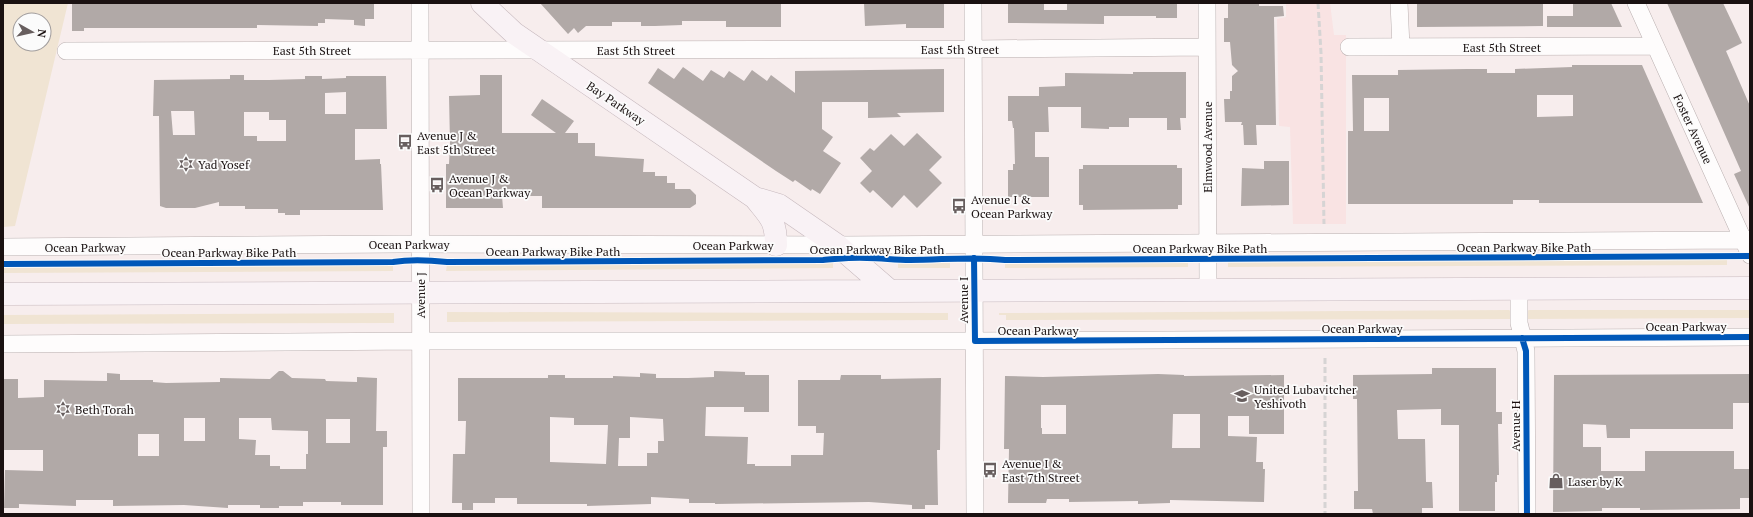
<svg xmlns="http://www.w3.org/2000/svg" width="1753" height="517" font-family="'PT Serif',serif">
  <rect width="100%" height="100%" fill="#f7eded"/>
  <path fill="#f9e3e3" d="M 1286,3 L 1330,3 L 1334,35 L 1346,35 L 1346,224 L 1293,224 L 1290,127 L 1279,126 L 1277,19 L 1286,17 Z"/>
  <path fill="#f0e4d3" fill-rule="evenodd" d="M 3,3 L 68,3 L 15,226 L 3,227 ZM 20,20 L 44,20 L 44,44 L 20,44 Z
    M 1727,260 L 1727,265 L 1228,267 L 1228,262 Z
    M 1188,262 L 1188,267 L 1005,268 L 1005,263 Z
    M 833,263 L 833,268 L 446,271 L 447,265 Z
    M 898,263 L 950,263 L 950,268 L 898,268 Z
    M 393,265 L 393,271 L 3,273 L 3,267 Z
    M 1509,310 L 1512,312 L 1513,319 L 1006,320 L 1006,315 L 999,315 L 999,313 Z
    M 1529,310 L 1750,310 L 1750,318 L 1526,319 L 1527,311 Z
    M 447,312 L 948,313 L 948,320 L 447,322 Z
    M 394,313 L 394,323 L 3,324 L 3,315 Z"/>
  <path fill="#b1a9a7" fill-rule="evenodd" d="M 72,3 L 374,3 L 374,19 L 365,19 L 365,26 L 354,25 L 354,20 L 325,19 L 325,23 L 318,23 L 318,26 L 257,25 L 257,28 L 84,28 L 84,31 L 72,31 Z
    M 540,3 L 781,3 L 781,27 L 726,27 L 726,21 L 682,21 L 682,25 L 655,26 L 641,26 L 641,22 L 612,22 L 612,26 L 586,26 L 578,33 L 574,28 L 568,34 Z
    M 864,3 L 944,3 L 944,28 L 906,28 L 906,24 L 865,26 Z
    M 1044,3 L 1044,10 L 1067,10 L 1067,3 L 1177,3 L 1177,18 L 1156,18 L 1156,16 L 1104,16 L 1104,24 L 1008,23 L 1008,4 Z
    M 1228,3 L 1259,3 L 1259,6 L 1283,6 L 1284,16 L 1274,17 L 1276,125 L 1256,125 L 1257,145 L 1244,145 L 1243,125 L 1241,125 L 1242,122 L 1225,122 L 1224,99 L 1230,99 L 1230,91 L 1232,91 L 1232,76 L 1238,71 L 1232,65 L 1230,42 L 1224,42 L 1224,18 L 1228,18 Z
    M 1417,3 L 1543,3 L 1543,26 L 1417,27 Z
    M 1573,3 L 1611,3 L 1622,27 L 1547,27 L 1547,16 L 1573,16 Z
    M 1667,3 L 1723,3 L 1742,43 L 1726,51 L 1750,106 L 1750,209 L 1734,174 L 1741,171 Z
    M 1572,65 L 1642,65 L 1703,203 L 1539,203 L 1539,200 L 1513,200 L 1513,204 L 1348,204 L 1348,131 L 1353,131 L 1352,75 L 1398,75 L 1398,70 L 1467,69 L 1487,69 L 1487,73 L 1515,73 L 1515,69 L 1572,67 ZM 1537,95 L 1573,95 L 1573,116 L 1537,117 ZM 1364,98 L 1389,98 L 1389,131 L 1364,131 Z
    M 683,67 L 703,81 L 711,70 L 724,78 L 729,71 L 744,81 L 752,70 L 767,81 L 771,75 L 795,93 L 795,71 L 944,69 L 944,112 L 897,113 L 901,117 L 868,118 L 868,102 L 822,102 L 822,129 L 833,137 L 823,151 L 841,163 L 820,194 L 812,189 L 811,191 L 795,180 L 793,182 L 776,171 L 648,83 L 658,68 L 674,79 Z
    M 1133,72 L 1186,72 L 1186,118 L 1180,118 L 1181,130 L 1167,130 L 1167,118 L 1129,118 L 1129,127 L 1109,127 L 1109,129 L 1081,128 L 1081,107 L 1048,107 L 1049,132 L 1035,132 L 1035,157 L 1049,157 L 1049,197 L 1008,197 L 1008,170 L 1013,170 L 1013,164 L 1015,164 L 1014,128 L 1013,128 L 1012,121 L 1008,121 L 1008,96 L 1039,96 L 1039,87 L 1065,86 L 1065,73 L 1133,74 Z
    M 230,75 L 244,75 L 244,80 L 269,80 L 305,79 L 305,76 L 322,76 L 322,79 L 346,78 L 346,76 L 386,76 L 387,129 L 355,129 L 355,160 L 380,159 L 380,164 L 381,164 L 383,210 L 300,210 L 300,215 L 285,215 L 285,213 L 278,213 L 278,209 L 245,209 L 245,206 L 219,206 L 219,202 L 195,208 L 166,208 L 160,206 L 159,116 L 153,116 L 154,80 L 230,79 ZM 346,92 L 346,114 L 325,114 L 325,93 ZM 171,111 L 194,111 L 195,135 L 173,135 ZM 244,112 L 269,112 L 269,120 L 286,120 L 286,141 L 257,141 L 257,136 L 244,136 Z
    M 480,75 L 502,75 L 502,133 L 556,133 L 531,115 L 542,99 L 574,121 L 565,133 L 578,133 L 578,143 L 595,143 L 595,156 L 644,159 L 643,172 L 655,172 L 655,176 L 667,176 L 667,183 L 675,183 L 675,189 L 690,189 L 696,195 L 696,204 L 690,208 L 542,208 L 542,196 L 502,196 L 503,208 L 446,208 L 446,164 L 449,164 L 450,143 L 449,96 L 480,95 Z
    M 917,133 L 942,157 L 929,170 L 942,183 L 917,208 L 904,195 L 892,208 L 873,190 L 870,193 L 860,183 L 872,171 L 860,158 L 870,148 L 874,151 L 891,134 L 904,146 Z
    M 1264,161 L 1289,161 L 1289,205 L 1241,206 L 1242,168 L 1264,169 Z
    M 1083,165 L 1177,165 L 1177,168 L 1182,168 L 1182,205 L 1178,205 L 1178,209 L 1083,210 L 1083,205 L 1079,205 L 1079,169 L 1083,169 Z
    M 1432,368 L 1496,368 L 1496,412 L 1502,412 L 1502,424 L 1498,424 L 1499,475 L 1497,475 L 1497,482 L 1495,482 L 1495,511 L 1459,511 L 1459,425 L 1441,425 L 1441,409 L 1397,410 L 1398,439 L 1425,439 L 1426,482 L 1432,482 L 1433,508 L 1422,508 L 1422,513 L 1373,514 L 1372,509 L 1354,509 L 1354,491 L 1358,491 L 1357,399 L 1353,399 L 1353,375 L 1432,374 Z
    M 279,371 L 283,371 L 292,378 L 325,379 L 326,381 L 357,382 L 357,377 L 377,378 L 376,431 L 387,431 L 387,447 L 383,447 L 383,505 L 341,505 L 341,502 L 303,502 L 303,506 L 279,506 L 279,508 L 260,508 L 260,505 L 228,505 L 228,508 L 184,505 L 113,506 L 113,500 L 76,500 L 76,506 L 19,504 L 19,508 L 4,508 L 5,470 L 43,471 L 43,450 L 3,450 L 4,379 L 18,379 L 18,398 L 44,397 L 44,380 L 107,381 L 107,373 L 120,374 L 120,380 L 153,380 L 153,382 L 166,383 L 220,382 L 220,378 L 270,379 ZM 184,418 L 205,418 L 205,441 L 184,441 ZM 239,418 L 271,418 L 272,430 L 308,431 L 308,454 L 306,454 L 306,469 L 280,469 L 280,466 L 270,466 L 270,455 L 255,455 L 256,440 L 239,439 ZM 326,419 L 350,419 L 350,443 L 326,443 ZM 138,434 L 159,434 L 159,456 L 138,456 Z
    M 714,371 L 745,372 L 745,375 L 769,375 L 769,412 L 744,412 L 744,407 L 706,407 L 705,436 L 748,437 L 747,464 L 755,464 L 755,466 L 791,466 L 791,455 L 823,455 L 824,433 L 816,433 L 816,426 L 798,426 L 798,380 L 840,380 L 841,375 L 881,375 L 881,379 L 941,378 L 940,450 L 937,450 L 938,505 L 925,505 L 925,509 L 912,509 L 912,505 L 869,502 L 715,504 L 715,503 L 689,503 L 689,499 L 651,497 L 651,504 L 587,506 L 587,504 L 517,504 L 517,498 L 495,498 L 495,503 L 473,503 L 473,510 L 462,510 L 462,503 L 452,503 L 453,454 L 465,454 L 466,421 L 458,421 L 458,378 L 548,378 L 548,375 L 565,375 L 565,378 L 613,378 L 613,376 L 640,377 L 640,373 L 656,374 L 656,378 L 688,378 L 714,377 ZM 550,417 L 574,418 L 574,425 L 608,425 L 606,464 L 550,462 ZM 630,417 L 663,419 L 664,441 L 658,441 L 658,453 L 647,453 L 647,466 L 618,466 L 619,438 L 630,438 Z
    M 1158,374 L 1184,375 L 1184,376 L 1284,375 L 1284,434 L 1249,434 L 1249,416 L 1228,416 L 1228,436 L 1257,437 L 1256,462 L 1263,462 L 1263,469 L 1265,469 L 1264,502 L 1170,500 L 1170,503 L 1138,504 L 1138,501 L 1069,502 L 1069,499 L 1047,499 L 1046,503 L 1008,503 L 1009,449 L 1004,449 L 1005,376 L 1043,377 ZM 1041,405 L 1066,405 L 1066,434 L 1042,434 L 1042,428 L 1041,428 ZM 1173,414 L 1200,414 L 1200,448 L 1172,448 Z
    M 1750,374 L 1750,403 L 1733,403 L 1733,429 L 1630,429 L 1630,438 L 1607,438 L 1606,425 L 1583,424 L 1583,447 L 1601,447 L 1601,471 L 1645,471 L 1645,451 L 1734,451 L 1734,469 L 1750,469 L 1750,498 L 1740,498 L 1740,509 L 1640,510 L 1640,508 L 1602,508 L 1602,511 L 1553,512 L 1554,375 Z"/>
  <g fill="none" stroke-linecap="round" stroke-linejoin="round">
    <g stroke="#bab0b0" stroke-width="18">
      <path id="minor" d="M 420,3 L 421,514
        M 973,3 L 975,514
        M 1207,3 L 1208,290
        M 1399,3 L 1401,47
        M 1636,3 L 1750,255
        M 1349,47 L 1655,46
        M 66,51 L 973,49 L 1207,47
        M 3,247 L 400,244 L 837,245 L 1750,240
        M 1519,288 L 1519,323 L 1526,351 L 1527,514
        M 3,344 L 420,341 L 975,341 L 1750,337"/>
    </g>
    <g stroke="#c6b8bd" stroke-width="23">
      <path id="primary" d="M 482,3 L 514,33 L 755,198 C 770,217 776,220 776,245
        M 755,198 L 779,205 L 837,245 L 889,290
        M 3,294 L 1750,288"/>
    </g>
    <use href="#minor" stroke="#fefcfc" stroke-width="17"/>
    <use href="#primary" stroke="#f9f2f5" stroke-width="22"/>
    <path stroke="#d6d4d4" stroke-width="3" stroke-dasharray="6 3" stroke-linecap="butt" d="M 1318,3 L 1321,53 L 1324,224
      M 1325,358 L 1325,514"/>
    <g stroke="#fbfbfb" stroke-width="8">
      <path id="cycleway" d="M 974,258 L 975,341 L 1750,337
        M 3,264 L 393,262 C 411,259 429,260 447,262 L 823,260 C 838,259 852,257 867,258 C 881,258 895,260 910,260 C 942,260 973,256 1005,260 L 1750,256
        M 1522,338 L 1526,351 L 1527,514"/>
    </g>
    <use href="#cycleway" stroke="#0057b8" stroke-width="6"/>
  </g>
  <defs>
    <g id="bus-bare" transform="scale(1.2)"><path d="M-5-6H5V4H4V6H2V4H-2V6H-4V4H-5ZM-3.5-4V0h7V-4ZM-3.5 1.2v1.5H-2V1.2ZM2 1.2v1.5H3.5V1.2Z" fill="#675e5e" stroke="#fbfbfb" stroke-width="2.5" paint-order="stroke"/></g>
    <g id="synagogue-bare" transform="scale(1.2)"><path d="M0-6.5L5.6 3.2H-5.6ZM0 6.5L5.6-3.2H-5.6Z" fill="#675e5e" stroke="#fbfbfb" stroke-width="2.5" paint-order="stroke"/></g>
    <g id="school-bare" transform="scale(1.2)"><path d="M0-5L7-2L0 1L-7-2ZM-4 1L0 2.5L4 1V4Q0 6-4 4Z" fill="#675e5e" stroke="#fbfbfb" stroke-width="2.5" paint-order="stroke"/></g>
    <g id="shop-bare" transform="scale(1.2)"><path d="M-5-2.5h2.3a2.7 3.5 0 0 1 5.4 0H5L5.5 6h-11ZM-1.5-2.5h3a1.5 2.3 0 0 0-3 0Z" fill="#675e5e" stroke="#fbfbfb" stroke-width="2.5" paint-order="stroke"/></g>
  </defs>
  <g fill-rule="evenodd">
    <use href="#bus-bare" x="405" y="142"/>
    <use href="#synagogue-bare" x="186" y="164"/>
    <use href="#bus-bare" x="437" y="185"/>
    <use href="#bus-bare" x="959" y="206"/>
    <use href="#school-bare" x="1242" y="396"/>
    <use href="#synagogue-bare" x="63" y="409"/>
    <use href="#bus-bare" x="990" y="470"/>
    <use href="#shop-bare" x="1556" y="481"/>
  </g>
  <g text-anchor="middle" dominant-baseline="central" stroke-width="3.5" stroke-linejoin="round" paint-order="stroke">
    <g font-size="12" fill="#1a1111" stroke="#fbfbfb">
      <text x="1502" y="47">East 5th Street</text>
      <text x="960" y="49">East 5th Street</text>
      <text x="312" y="50">East 5th Street</text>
      <text x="636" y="50">East 5th Street</text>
      <text transform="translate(616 103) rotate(34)">Bay Parkway</text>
      <text transform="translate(1693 129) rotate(65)">Foster Avenue</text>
      <text transform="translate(1207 147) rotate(-90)">Elmwood Avenue</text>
      <text x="409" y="244">Ocean Parkway</text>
      <text x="733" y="245">Ocean Parkway</text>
      <text x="85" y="247">Ocean Parkway</text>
      <text x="1524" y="247">Ocean Parkway Bike Path</text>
      <text x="1200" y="248">Ocean Parkway Bike Path</text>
      <text x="877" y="249">Ocean Parkway Bike Path</text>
      <text x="553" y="251">Ocean Parkway Bike Path</text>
      <text x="229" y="252">Ocean Parkway Bike Path</text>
      <text transform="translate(420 295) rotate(-90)">Avenue J</text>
      <text transform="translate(963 300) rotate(-90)">Avenue I</text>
      <text x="1686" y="326">Ocean Parkway</text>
      <text x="1362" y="328">Ocean Parkway</text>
      <text x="1038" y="330">Ocean Parkway</text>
      <text transform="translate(1515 426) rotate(-90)">Avenue H</text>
    </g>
    <g font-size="12" fill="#1a1111" stroke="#fbfbfb" text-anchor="start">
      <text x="417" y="135">Avenue J &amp;<tspan x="417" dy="14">East 5th Street</tspan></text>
      <text x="198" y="164">Yad Yosef</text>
      <text x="449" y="178">Avenue J &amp;<tspan x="449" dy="14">Ocean Parkway</tspan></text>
      <text x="971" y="199">Avenue I &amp;<tspan x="971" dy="14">Ocean Parkway</tspan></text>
      <text x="1254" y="389">United Lubavitcher<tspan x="1254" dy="14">Yeshivoth</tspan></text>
      <text x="75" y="409">Beth Torah</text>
      <text x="1002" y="463">Avenue I &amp;<tspan x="1002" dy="14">East 7th Street</tspan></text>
      <text x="1568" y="481">Laser by K</text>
    </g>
  </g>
  <rect width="1753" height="517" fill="none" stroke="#1a1111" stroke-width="8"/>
  <g transform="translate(32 32) rotate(98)"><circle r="19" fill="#fbfbfb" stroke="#a19d9d"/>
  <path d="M0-3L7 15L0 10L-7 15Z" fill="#675e5e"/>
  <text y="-6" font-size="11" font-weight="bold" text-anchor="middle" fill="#1a1111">N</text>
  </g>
</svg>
